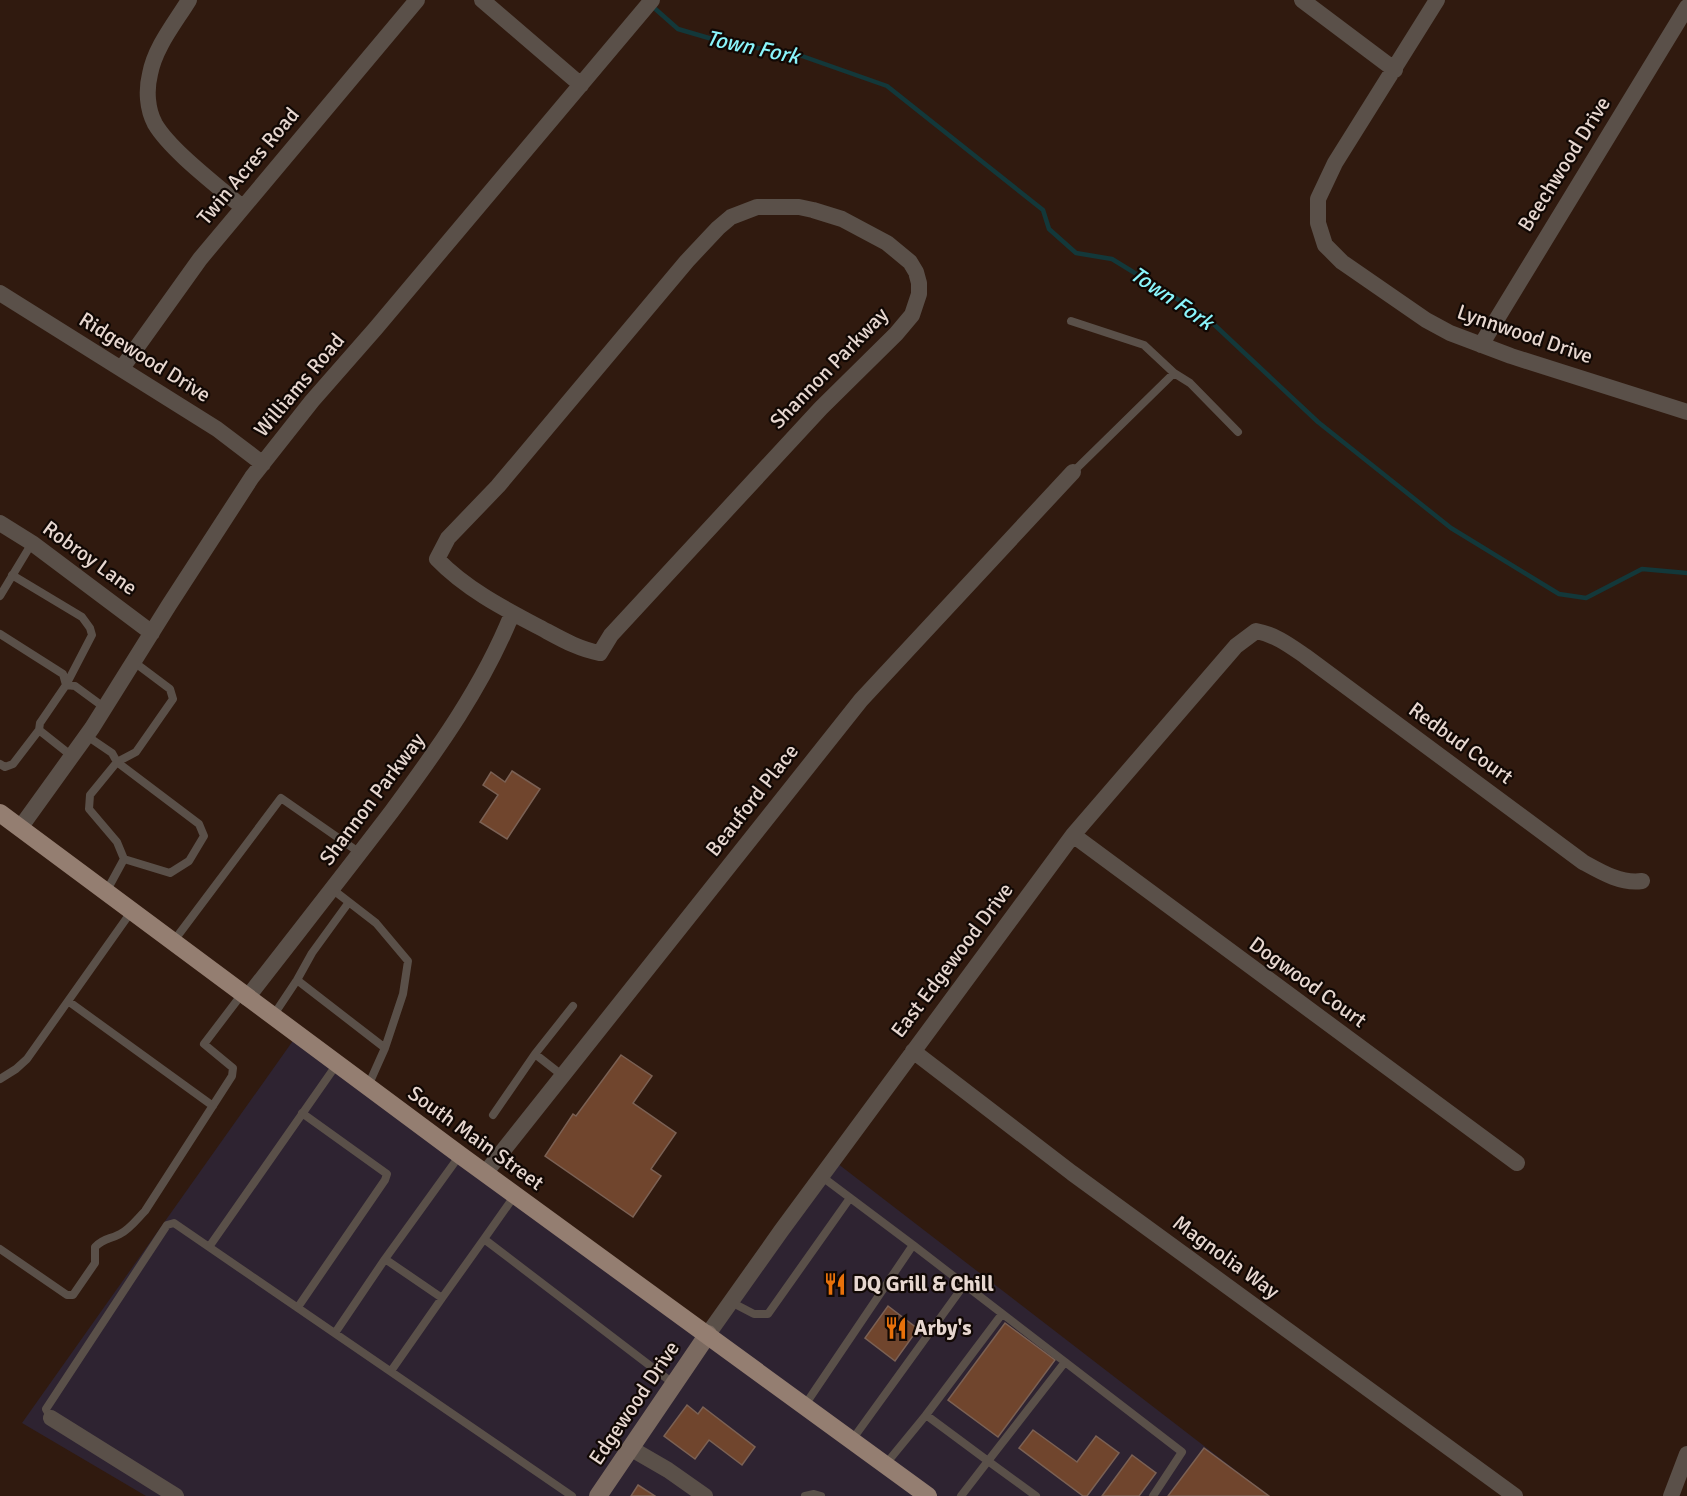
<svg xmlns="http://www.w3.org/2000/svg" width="1687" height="1496" font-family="Signika,sans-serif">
  <rect width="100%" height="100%" fill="#301a0f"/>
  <path fill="#2e2331" d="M 297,1035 L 708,1334 L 833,1160 L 1269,1496 L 146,1496 L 22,1423 Z"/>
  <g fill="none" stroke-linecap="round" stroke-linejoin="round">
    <path stroke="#13383a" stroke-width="4.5" d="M 652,6 L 678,29 L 719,41 L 802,56 L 887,86 L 1043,210 L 1049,229 L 1076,253 L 1112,259 L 1205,316 L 1318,422 L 1451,528 L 1559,594 L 1586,598 L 1642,569 L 1687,573"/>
  </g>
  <path fill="#70452d" stroke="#7b6154" stroke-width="1.5" d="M 512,771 L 540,789 L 507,839 L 480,822 L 498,795 L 483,785 L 491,772 L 505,782 Z
    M 621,1055 L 652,1076 L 633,1103 L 676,1133 L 651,1169 L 661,1176 L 633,1217 L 545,1156 L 573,1114 L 576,1116 Z
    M 888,1306 L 918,1329 L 895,1361 L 865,1338 Z
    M 1005,1323 L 1055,1360 L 998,1437 L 948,1400 Z
    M 687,1405 L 698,1414 L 703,1407 L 755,1447 L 742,1465 L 709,1440 L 695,1459 L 664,1436 Z
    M 1033,1430 L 1077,1462 L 1096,1436 L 1119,1453 L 1087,1496 L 1083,1496 L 1019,1448 Z
    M 1204,1448 L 1269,1496 L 1168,1496 Z
    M 1132,1455 L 1156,1473 L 1139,1496 L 1102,1496 Z
    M 638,1485 L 655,1496 L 631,1496 Z"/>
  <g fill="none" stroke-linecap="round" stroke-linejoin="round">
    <path stroke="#5a5049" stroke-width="8" d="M 1071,321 L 1144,345 L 1174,373
      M 1073,472 L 1174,373 L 1190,383 L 1238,432
      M 12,575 L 82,617 L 90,628 L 92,635 L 66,685
      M 0,596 L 32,543
      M 0,634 L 63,674 L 66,685
      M 87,736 L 112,753 L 117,762 L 90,795 L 89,809 L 117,842 L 124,859 L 106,892
      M 73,757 L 39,730 L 40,723 L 66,685 L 75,686 L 105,708
      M 0,764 L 5,767 L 13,764 L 39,730
      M 124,859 L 170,873 L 189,861 L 204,836 L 199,824 L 117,762 L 136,752 L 173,699 L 170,689 L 134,662
      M 332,889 L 376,923 L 408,961 L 403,994 L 385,1048 L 368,1086
      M 173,942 L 281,798 L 360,853
      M 297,980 L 385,1048
      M 68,1001 L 213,1106
      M 273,1016 L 297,980 L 312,953 L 349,902
      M 535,1054 L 573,1006
      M 0,1079 L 16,1069 L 27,1059 L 131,912
      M 493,1115 L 535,1054 L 563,1076
      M 460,1155 L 385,1259 L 442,1298 L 484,1239
      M 515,1195 L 484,1239 L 674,1384
      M 913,1245 L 1182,1452 L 1153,1496
      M 209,1247 L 572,1496
      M 0,1249 L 67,1295 L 73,1295 L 95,1263 L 95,1247 C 105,1237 109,1240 120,1234 C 130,1229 137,1219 145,1211 L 232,1076 L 233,1068 L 204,1044 L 242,994
      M 731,1302 L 754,1314 L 768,1314 L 850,1198
      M 298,1307 L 385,1180 L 387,1174 L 302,1113
      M 335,1333 L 385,1259
      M 391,1371 L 442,1298
      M 805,1405 L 913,1245 L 821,1176
      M 926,1415 L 1002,1314
      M 51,1418 L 46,1409 L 167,1225 L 174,1223 L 209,1247 L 337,1064
      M 852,1440 L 964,1285
      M 885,1465 L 926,1415 L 988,1461 L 961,1496
      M 805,1496 L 814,1494 L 821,1496
      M 1036,1496 L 988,1461 L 1065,1362"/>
    <path stroke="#5a5049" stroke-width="16" d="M 189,0 C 175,23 155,47 150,74 C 146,90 147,109 155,124 C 171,151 218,186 242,207
      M 482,0 L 581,85
      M 1302,0 L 1395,70
      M 1437,0 L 1335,163 L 1318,199 L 1318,223 L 1325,245 L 1342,262 L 1426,320 L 1450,333 L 1511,356 L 1687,412
      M 757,207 L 799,207 L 813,210 L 842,219 L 887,243 L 910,262 L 916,272 L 919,283 L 919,294 L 912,315 L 896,334 L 821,408 L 611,635 L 600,653 C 577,649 558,637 537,626 C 501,607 465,588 437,559 L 448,538 L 498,486 L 687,261 L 718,228 L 731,217 Z
      M 0,293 L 217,429 L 263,464
      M 1481,345 L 1687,7
      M 122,368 L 200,259 L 417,0
      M 0,523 L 32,543 L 152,633
      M 20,828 L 92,728 L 169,605 L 252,477 L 312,401 L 376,328 L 652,0
      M 1073,835 L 1517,1163
      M 247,998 C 295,936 344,874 392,811 C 438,749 483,686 512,614
      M 913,1051 L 1072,1173 L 1515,1496
      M 486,1172 L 861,700 L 1073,472
      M 708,1334 L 781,1231 L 1073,835 L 1236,646 L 1256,631 C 1276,635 1289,645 1305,656 L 1583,862 C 1601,872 1621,884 1642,881
      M 51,1418 L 176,1496
      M 630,1448 L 668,1470 L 705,1496
      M 1671,1496 L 1687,1454"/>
    <path stroke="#7b6a60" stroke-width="18" d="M 598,1496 L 708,1334"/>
    <path stroke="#947e71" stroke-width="18" d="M 0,813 L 460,1155 L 928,1496"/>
  </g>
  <defs>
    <g id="restaurant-bare" transform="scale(1.8)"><path d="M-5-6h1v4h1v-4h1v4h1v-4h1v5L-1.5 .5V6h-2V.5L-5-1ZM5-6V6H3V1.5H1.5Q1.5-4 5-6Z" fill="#e8710a" stroke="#110804" stroke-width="2.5" paint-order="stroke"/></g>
  </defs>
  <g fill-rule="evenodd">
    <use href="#restaurant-bare" x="835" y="1284"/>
    <use href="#restaurant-bare" x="896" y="1328"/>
  </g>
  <g text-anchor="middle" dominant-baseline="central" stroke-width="4.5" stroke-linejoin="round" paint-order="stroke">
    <g font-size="21" fill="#e7d7d0" stroke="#110804">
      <text transform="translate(1564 164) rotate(-58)">Beechwood Drive</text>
      <text transform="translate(248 166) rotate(-50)">Twin Acres Road</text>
      <text transform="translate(1525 334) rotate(19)">Lynnwood Drive</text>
      <text transform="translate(145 357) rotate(32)">Ridgewood Drive</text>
      <text transform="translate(829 368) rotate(-46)">Shannon Parkway</text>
      <text transform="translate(299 385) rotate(-50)">Williams Road</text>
      <text transform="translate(90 558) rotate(36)">Robroy Lane</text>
      <text transform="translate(1461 743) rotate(36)">Redbud Court</text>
      <text transform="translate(372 799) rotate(-53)">Shannon Parkway</text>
      <text transform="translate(752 800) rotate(-52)">Beauford Place</text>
      <text transform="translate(952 960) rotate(-53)">East Edgewood Drive</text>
      <text transform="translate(1308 982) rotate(36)">Dogwood Court</text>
      <text transform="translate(476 1138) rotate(36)">South Main Street</text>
      <text transform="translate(1226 1257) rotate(36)">Magnolia Way</text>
      <text transform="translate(634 1403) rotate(-56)">Edgewood Drive</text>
    </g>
    <g font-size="21" font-weight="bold" fill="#e7d7d0" stroke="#110804" text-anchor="start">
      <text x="853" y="1284">DQ Grill &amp; Chill</text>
      <text x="914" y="1328">Arby's</text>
    </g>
    <g font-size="22" font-style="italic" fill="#8af5fc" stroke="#110804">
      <text transform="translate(753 47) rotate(12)">Town Fork</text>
      <text transform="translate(1172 298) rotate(34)">Town Fork</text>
    </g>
  </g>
</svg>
